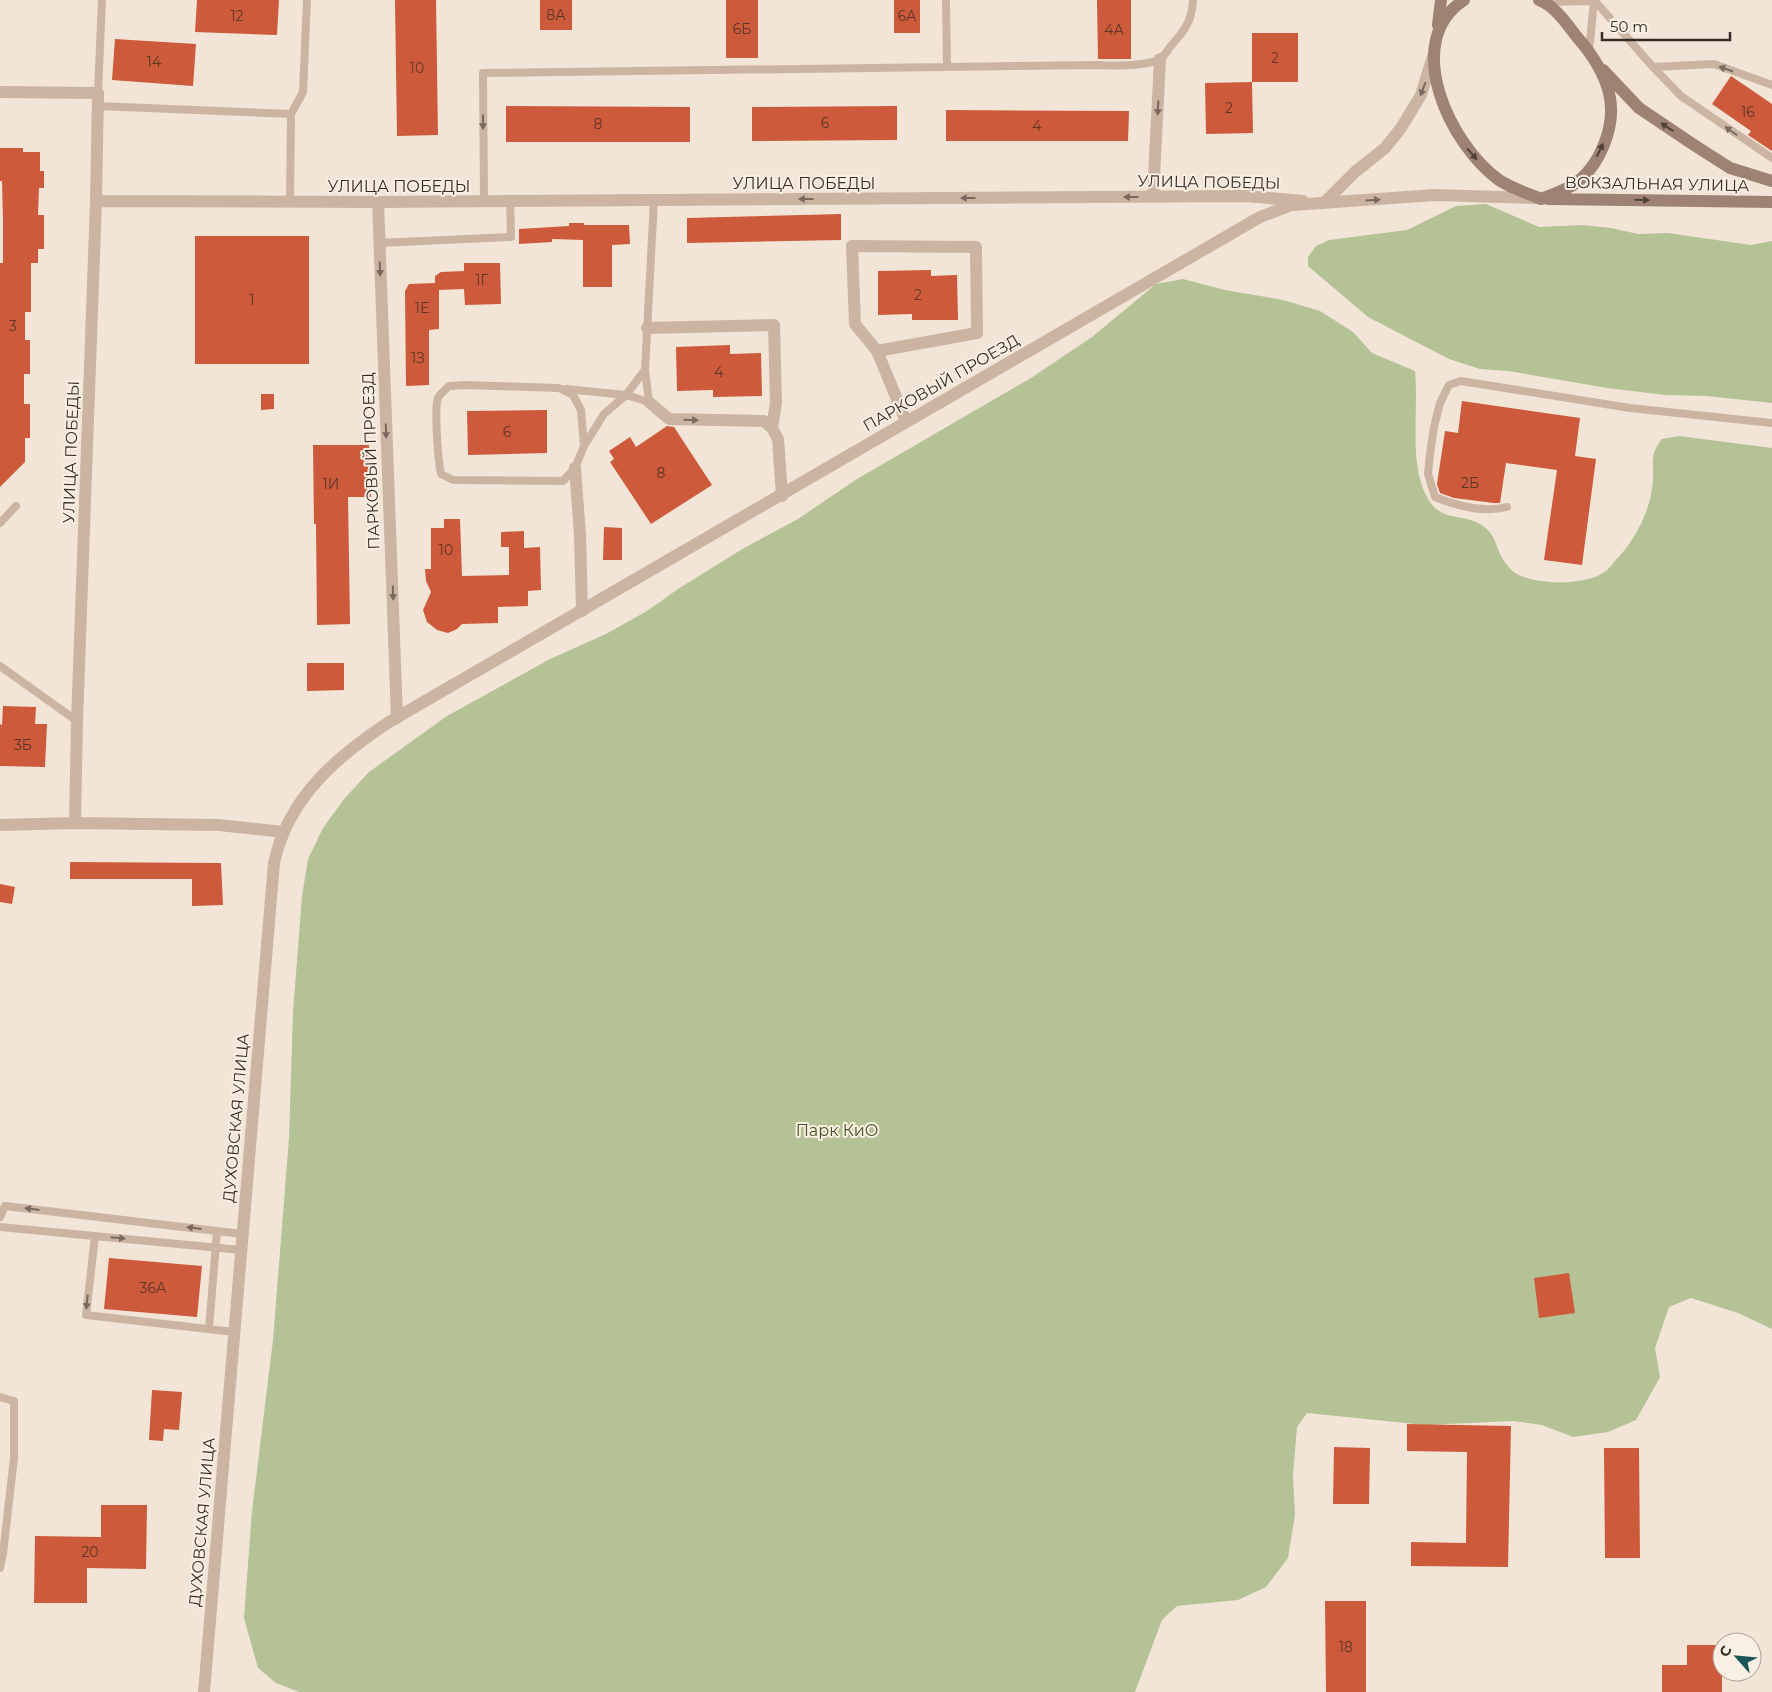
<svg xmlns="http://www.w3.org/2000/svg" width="1772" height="1692" font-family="Montserrat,sans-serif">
  <rect width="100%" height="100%" fill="#f2e5d7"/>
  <path fill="#b4c296" d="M 1486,204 L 1539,227 L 1582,225 L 1611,228 L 1638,234 L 1668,233 L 1751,245 L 1772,241 L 1772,403 L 1707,396 L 1665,395 L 1607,388 L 1508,371 L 1480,369 L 1449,359 L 1368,317 L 1308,266 L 1308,257 L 1316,246 L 1329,240 L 1407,230 L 1456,206 Z
    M 1183,279 L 1225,290 L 1283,300 L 1320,311 L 1353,332 L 1372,353 L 1415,371 C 1419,409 1408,466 1428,499 C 1442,523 1463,512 1483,526 C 1495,534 1496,547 1502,558 C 1505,563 1511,570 1515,573 C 1535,585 1583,586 1603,573 C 1607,571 1611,566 1614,562 C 1635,541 1650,512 1653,482 C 1654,463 1649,455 1662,439 L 1679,436 L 1772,448 L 1772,1329 L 1738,1313 L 1691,1298 L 1669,1307 L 1655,1348 L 1660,1377 L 1636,1420 L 1608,1432 L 1573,1437 L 1542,1425 L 1513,1421 L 1425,1425 L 1307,1413 L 1297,1427 L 1293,1476 L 1295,1515 L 1288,1558 L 1266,1587 L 1238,1600 L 1177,1606 L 1162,1620 L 1135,1692 L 299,1692 L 276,1683 L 258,1668 L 244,1618 L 252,1511 L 273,1340 L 289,1138 L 293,1012 L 302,896 L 308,859 L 323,828 L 344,799 L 369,772 L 447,716 L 550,659 L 606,634 L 647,611 L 678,589 L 744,548 L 798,519 L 857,479 L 1031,378 L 1092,337 L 1156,284 Z"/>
  <path fill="#cd5a3a" d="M 197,0 L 279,0 L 277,35 L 195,32 Z
    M 395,0 L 436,0 L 438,135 L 397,136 Z
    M 540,0 L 572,0 L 572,30 L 540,30 Z
    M 726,0 L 758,0 L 758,58 L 726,58 Z
    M 894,0 L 920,0 L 920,33 L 894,33 Z
    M 1097,0 L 1131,0 L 1131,59 L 1098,59 Z
    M 1252,33 L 1298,33 L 1298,82 L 1252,82 Z
    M 115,39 L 196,44 L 193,86 L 112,80 Z
    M 1731,76 L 1772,104 L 1772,151 L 1748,135 L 1751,131 L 1712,104 Z
    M 1252,82 L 1253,133 L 1206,134 L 1205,83 Z
    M 506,106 L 690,107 L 690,142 L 506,142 Z
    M 897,106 L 897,140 L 752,141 L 752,107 Z
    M 946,110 L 1129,111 L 1128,141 L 946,141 Z
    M 0,148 L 23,148 L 23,152 L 40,152 L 40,171 L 44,171 L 44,188 L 39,188 L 38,215 L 44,215 L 44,249 L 38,249 L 38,263 L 31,263 L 31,312 L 25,312 L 25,340 L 30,340 L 30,374 L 24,374 L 24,404 L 30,404 L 30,438 L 25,438 L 25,462 L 0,487 L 0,263 L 3,263 L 3,221 L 2,181 L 0,181 Z
    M 841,214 L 841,240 L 687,243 L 687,218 Z
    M 569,223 L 584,223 L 584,225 L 629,225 L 630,244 L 612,245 L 612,287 L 583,287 L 583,240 L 552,239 L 552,242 L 519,244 L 519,229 L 569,226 Z
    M 195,236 L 309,236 L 309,364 L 195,364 Z
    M 464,263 L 500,263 L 501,304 L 465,305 L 464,289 L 439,290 L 439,329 L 429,330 L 429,385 L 406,386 L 405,291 L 409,284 L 435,283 L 435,276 L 441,272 L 464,271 Z
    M 931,270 L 931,276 L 957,275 L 958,320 L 912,320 L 912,314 L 878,315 L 878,271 Z
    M 730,345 L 730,354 L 761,353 L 762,396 L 713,397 L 713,390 L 677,391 L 676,347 Z
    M 261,394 L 274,394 L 274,409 L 261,410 Z
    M 1462,401 L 1580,418 L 1575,456 L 1596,459 L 1582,565 L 1544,560 L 1557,470 L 1506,463 L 1500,503 L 1494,503 L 1454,498 L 1440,493 L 1437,484 L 1445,431 L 1458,433 Z
    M 547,410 L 547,453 L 468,455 L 467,411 Z
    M 667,426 L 674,427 L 712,485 L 651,524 L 610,462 L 614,459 L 609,451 L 630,437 L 636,447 Z
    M 313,445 L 369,445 L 371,497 L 348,497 L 350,624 L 317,625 L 316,524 L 314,524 Z
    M 444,519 L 460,519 L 462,576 L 509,575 L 509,547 L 501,547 L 501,532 L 524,531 L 524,548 L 540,547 L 541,590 L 528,591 L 528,606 L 498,607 L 498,623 L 462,624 L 457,629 L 448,633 L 437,630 L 427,622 L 423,610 L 431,592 L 426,581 L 425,569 L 431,569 L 431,528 L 444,528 Z
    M 604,527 L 622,528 L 622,560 L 603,560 Z
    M 307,663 L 344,663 L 344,690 L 307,691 Z
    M 3,706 L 36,707 L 35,724 L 47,724 L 45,767 L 0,766 L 0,724 L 2,725 Z
    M 70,862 L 221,863 L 223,905 L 192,906 L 192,879 L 70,879 Z
    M 0,884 L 15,887 L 12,904 L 0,902 Z
    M 109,1258 L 202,1266 L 197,1317 L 104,1309 Z
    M 1569,1273 L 1575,1313 L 1539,1318 L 1534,1278 Z
    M 152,1390 L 182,1392 L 179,1430 L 164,1429 L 163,1441 L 149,1440 Z
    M 1407,1424 L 1511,1426 L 1508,1567 L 1411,1566 L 1411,1542 L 1466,1543 L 1467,1452 L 1407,1451 Z
    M 1334,1447 L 1370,1448 L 1369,1504 L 1333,1504 Z
    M 1604,1448 L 1639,1448 L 1640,1558 L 1605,1558 Z
    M 101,1505 L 147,1505 L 146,1569 L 87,1568 L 87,1603 L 34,1603 L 35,1536 L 101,1537 Z
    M 1325,1601 L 1366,1601 L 1366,1692 L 1326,1692 Z
    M 1687,1645 L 1722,1645 L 1722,1692 L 1662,1692 L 1662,1665 L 1687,1665 Z"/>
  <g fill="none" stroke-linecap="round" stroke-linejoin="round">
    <path stroke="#cbb4a2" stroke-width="8" d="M 946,0 L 947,67
      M 1594,0 L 1653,67 L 1681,96 L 1772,158
      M 1545,2 L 1594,1 L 1589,51
      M 1653,67 L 1714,64 L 1772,85
      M 98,93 L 102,0
      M 98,106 L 291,114
      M 290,202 L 291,114 L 303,92 L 307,0
      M 484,202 L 483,73 L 1099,65 C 1113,66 1148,66 1160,59 C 1164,57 1167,51 1170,47 C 1184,31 1192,22 1193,0
      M 379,243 L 511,237 L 510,201
      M 465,385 L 559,388 L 573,395 L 581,410 L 584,446 L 575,468 L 563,481 L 453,480 L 441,474 C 438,460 434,410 438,398 C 440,394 445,390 449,386 Z
      M 566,389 L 626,395 L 649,402 L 645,370 L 654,200
      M 584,446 L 604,414 L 626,395 L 645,370
      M 1507,507 C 1484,513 1457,506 1435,497 L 1428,474 L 1430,454 L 1434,427 L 1440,403 L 1449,385 L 1461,381 L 1630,408 L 1772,423
      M 0,523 L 16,506
      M 0,666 L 77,721
      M 0,1217 L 5,1206 L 242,1234
      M 0,1227 L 241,1250
      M 95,1236 L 86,1315 L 234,1332
      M 209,1329 L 217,1231
      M 0,1397 L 14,1401 L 14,1458 L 3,1554 L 0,1568"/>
    <path stroke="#cbb4a2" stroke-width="12" d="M 0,92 L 98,93 L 96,201 L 77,721 L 75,823
      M 1153,197 L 1160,59
      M 96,201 L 378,202 L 1246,196 L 1303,201
      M 378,202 L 397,718
      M 647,328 L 774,325 L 776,403 L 772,428
      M 877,351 L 855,324 L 852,246 L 976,247 L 977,333 L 877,351 L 906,421
      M 649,402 L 669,419 L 764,421 L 772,428 L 778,439 L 782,496
      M 575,468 L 580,535 L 582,611
      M 0,825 L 75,823 L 219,825 L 284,832"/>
    <path stroke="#cbb4a2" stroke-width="12" d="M 1324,203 L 1355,172 L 1385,148 L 1401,128 L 1421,95 L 1433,56
      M 204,1692 L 274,863 C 288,798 336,757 389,722 L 1260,217 L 1292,205 L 1435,195 L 1537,198"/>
    <path stroke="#9e8274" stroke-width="12" d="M 1464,0 C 1400,42 1451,146 1499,180 C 1511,188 1527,193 1541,199 C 1552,195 1563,191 1573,185 C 1600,167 1617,125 1609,93 C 1604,72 1591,53 1577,37 C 1567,24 1554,5 1539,0
      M 1438,25 L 1441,0
      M 1603,70 L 1639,108 L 1694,145 L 1730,168 L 1772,181
      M 1548,199 L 1772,202"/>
  </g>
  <defs><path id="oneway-solid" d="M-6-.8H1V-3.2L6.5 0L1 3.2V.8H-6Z" transform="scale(1.25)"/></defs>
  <g fill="#78685d">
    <use href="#oneway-solid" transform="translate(1726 69) rotate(-161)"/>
    <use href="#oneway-solid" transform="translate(1423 89) rotate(111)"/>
    <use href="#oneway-solid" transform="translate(1158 108) rotate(93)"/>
    <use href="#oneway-solid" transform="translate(483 122) rotate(90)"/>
    <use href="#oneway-solid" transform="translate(1731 131) rotate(-145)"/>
    <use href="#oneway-solid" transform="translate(1131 197) rotate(180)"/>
    <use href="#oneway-solid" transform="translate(968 198) rotate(180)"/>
    <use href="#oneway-solid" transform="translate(806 199) rotate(180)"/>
    <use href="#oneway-solid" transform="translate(1373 200) rotate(-3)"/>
    <use href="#oneway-solid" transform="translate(380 269) rotate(88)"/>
    <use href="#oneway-solid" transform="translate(691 420) rotate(1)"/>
    <use href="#oneway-solid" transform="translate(386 431) rotate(88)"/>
    <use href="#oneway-solid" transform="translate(393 593) rotate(88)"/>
    <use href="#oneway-solid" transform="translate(32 1209) rotate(-173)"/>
    <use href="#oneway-solid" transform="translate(194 1228) rotate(-173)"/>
    <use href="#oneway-solid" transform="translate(118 1238) rotate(5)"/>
    <use href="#oneway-solid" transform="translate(87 1302) rotate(96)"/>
  </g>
  <g fill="#4f4039">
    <use href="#oneway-solid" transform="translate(1667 127) rotate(-146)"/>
    <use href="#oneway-solid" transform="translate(1600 150) rotate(-64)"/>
    <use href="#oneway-solid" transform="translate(1472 154) rotate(49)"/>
    <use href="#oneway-solid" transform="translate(1642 200) rotate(1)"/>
  </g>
  <g text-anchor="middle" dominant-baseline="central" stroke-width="4" stroke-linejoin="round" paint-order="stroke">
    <g font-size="14" fill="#5b362a">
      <text x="556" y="15">8А</text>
      <text x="237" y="16">12</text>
      <text x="907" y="16">6А</text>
      <text x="742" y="29">6Б</text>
      <text x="1114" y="30">4А</text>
      <text x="1275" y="58">2</text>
      <text x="154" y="62">14</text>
      <text x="417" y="68">10</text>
      <text x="1229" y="108">2</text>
      <text x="1748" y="112">16</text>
      <text x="825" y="123">6</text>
      <text x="598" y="124">8</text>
      <text x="1037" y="126">4</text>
      <text x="482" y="280">1Г</text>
      <text x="918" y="295">2</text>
      <text x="252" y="300">1</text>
      <text x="422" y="308">1Е</text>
      <text x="13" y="326">3</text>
      <text x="418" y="358">1З</text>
      <text x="719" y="372">4</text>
      <text x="507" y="432">6</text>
      <text x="661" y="473">8</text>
      <text x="1470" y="483">2Б</text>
      <text x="331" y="484">1И</text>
      <text x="446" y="550">10</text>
      <text x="23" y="745">3Б</text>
      <text x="153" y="1288">36А</text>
      <text x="90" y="1552">20</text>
      <text x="1346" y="1647">18</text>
    </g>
    <g font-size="16" fill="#352a25" stroke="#faefe3">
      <text transform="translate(1209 182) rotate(1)">УЛИЦА ПОБЕДЫ</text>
      <text x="804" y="183">УЛИЦА ПОБЕДЫ</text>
      <text transform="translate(1657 184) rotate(1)">ВОКЗАЛЬНАЯ УЛИЦА</text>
      <text x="399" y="186">УЛИЦА ПОБЕДЫ</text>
      <text transform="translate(941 383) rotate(-30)">ПАРКОВЫЙ ПРОЕЗД</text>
      <text transform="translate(71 452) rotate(-88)">УЛИЦА ПОБЕДЫ</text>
      <text transform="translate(371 461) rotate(-92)">ПАРКОВЫЙ ПРОЕЗД</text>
      <text transform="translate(236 1118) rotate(-85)">ДУХОВСКАЯ УЛИЦА</text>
      <text transform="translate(202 1522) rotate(-85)">ДУХОВСКАЯ УЛИЦА</text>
    </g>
    <g font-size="16" fill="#455428" stroke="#faefe3">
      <text x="837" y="1130">Парк КиО</text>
    </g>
  </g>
  <g transform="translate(1737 1657) rotate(297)"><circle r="24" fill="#faefe3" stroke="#aba097"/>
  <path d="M0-4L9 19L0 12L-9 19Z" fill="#195658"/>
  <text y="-8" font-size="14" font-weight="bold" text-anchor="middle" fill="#352a25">С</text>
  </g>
  <path d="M1602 32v8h128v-8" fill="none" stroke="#352a25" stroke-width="2.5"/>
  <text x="1610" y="32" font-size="15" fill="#352a25" stroke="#faefe3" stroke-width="4" paint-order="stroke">50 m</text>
</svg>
